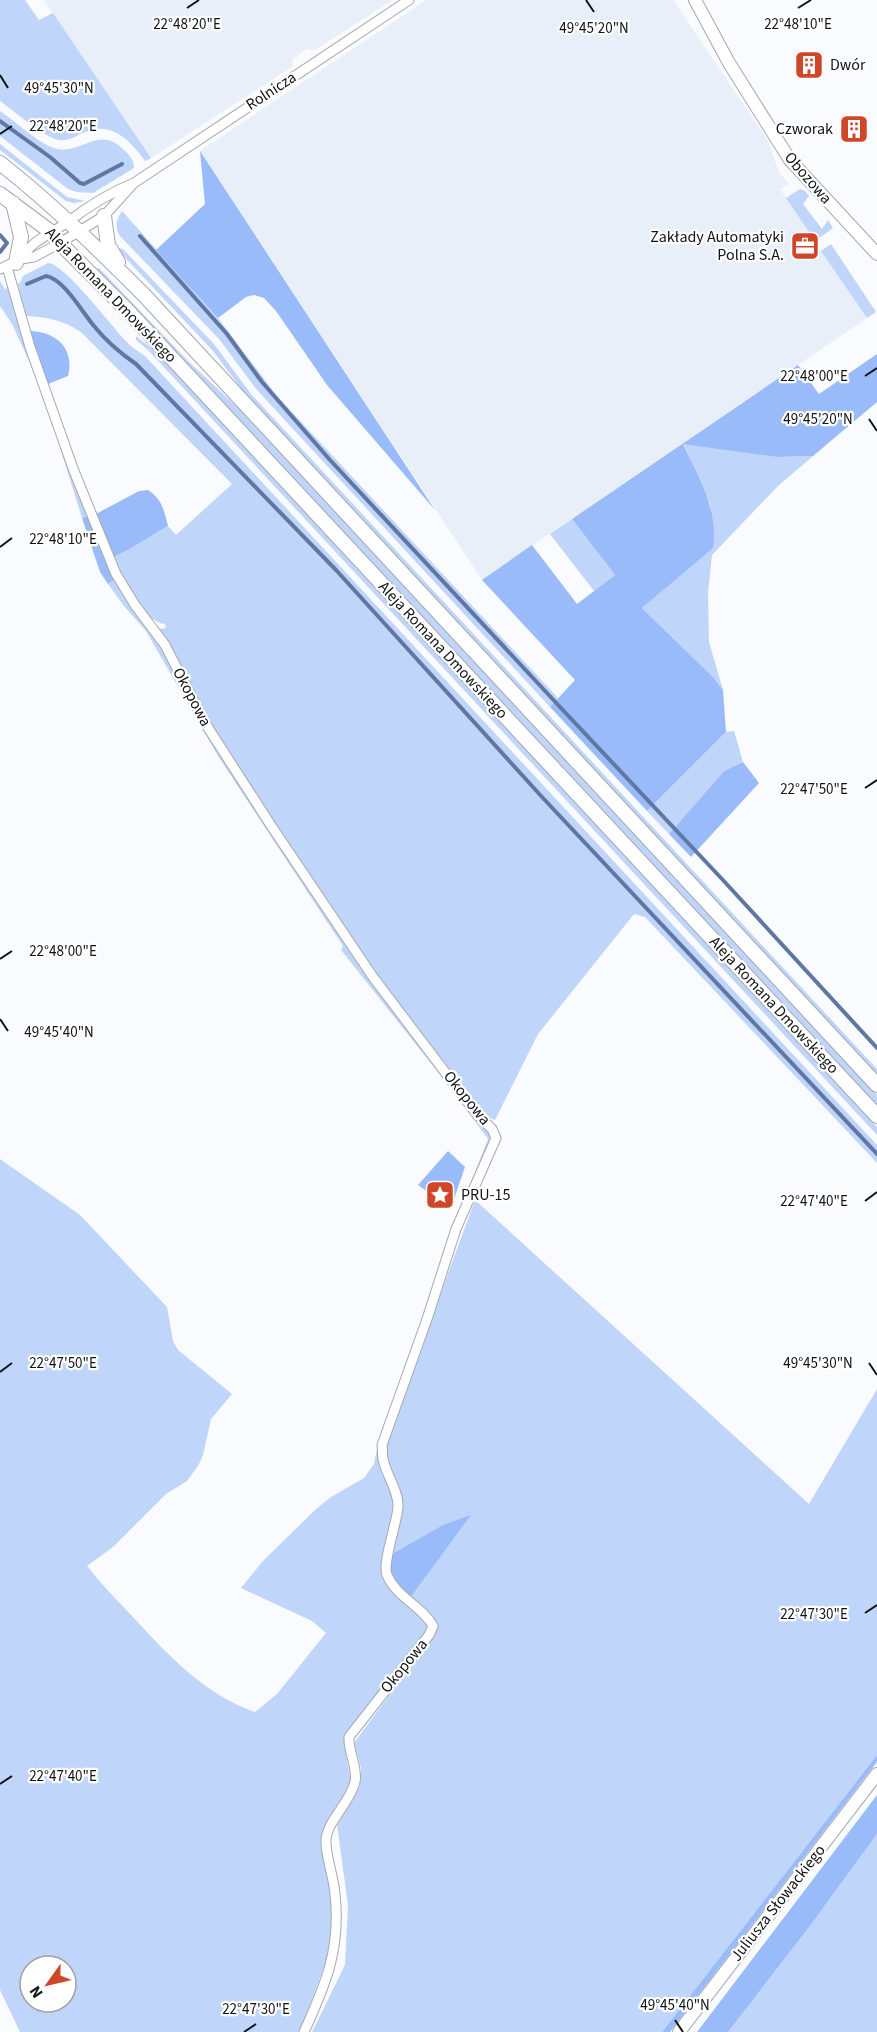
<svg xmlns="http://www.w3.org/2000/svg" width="877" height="2032" font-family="'Source Sans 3',sans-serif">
  <rect width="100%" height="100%" fill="#f9fbff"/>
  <path fill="#e8eff9" d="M 44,0 L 393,0 L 315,50 L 306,49 L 293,59 L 292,67 L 151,158 Z
    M 426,0 L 673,0 L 767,139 L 779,172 L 789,184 L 780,189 L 867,318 L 482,580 L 200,151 Z"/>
  <path fill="#c0d5fa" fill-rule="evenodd" d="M 0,0 L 25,0 L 39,20 L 53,13 L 151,158 L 145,161 C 132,143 114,122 88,131 C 78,134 70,142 58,140 C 43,136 14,111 0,101 Z
    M 0,111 C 15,121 38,143 54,148 C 82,157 98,122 126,152 C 131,157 134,161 134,168 L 93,193 L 77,192 L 68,189 L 0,136 Z
    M 0,144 L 67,197 L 85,201 L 74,203 L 66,201 L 0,150 Z
    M 800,189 L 805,191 L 809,196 L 803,204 L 822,229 L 828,220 L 833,228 L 815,241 L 786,198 Z
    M 122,211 L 218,318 L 277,396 L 558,698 L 550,707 L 257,390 L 219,339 L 119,235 C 115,225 116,220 122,211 Z
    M 831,244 L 876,312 L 867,318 L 821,251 Z
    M 119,248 L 123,249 L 214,344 L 251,394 L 877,1069 L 877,1076 L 252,403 L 213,351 L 117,249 Z
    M 48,263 C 64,263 112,327 126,341 C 131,347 138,351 145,356 L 877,1145 L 877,1163 L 645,917 L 634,914 L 538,1034 L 495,1120 L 486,1117 L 365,959 L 232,761 L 202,712 L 158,629 L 166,628 L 165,624 C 142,622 122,577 113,557 L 128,550 L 168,526 L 176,535 L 232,484 L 81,332 C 63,320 47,317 26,316 L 18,284 L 21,281 L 23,276 Z
    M 99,268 L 190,363 L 248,417 L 877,1095 L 877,1107 L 97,269 Z
    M 0,281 L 5,289 L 9,288 L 88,516 L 82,518 L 49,412 L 30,363 L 12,324 L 0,306 Z
    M 136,336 L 160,355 L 877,1127 L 877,1135 L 148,350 L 136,340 Z
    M 683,443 L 777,457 L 813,456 L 777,487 L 712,555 L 708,593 L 709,642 L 723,690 L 713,677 L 642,608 L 713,547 L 710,505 Z
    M 572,519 L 615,575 L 594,591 L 550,534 Z
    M 114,580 L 176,669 L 347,943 L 491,1131 L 492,1141 L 467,1193 L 488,1139 L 445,1081 L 341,950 L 343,946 L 218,756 L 146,631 L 124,606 L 108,584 Z
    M 734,731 L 743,762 L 724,771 L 669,834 L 647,811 L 726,732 Z
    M 0,1159 L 80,1215 L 167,1307 L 173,1341 L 178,1350 L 232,1394 L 211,1419 L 203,1455 L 198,1466 L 187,1481 L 166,1494 L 113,1547 L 87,1566 C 101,1584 117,1600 133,1617 C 168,1655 205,1695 255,1712 L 277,1694 L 326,1633 L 312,1621 L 241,1588 L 263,1561 L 316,1509 L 331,1497 L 364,1478 L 374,1464 L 378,1443 L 391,1406 L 399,1407 L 475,1200 L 809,1504 L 877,1389 L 877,1755 L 662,2032 L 312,2032 L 345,1965 L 348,1905 L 337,1825 L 360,1786 L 361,1768 L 354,1743 L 435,1633 L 437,1626 L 411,1597 L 470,1516 L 382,1567 L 427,1622 L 428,1628 L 421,1640 L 346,1734 L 344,1744 L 351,1781 L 345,1795 L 329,1821 L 332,1925 L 327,1959 L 300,2032 L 20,2032 L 0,1990 ZM 30,1966 L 66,1966 L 66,2002 L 30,2002 Z
    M 877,1834 L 877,2032 L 728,2032 L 810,1926 Z"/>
  <path fill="#99bbfa" d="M 200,151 L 435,510 L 327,385 L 276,311 L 264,298 L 254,295 L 246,297 L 218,318 L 156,250 L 205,204 Z
    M 30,331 C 57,332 75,349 68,376 L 48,384 Z
    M 877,354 L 877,402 L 813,456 L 777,457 L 683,444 C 698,477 719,510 713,548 L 642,608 L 713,677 L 723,690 L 726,732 L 647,811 L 550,707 L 575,680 L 482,580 L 532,545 L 577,604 L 615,575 L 572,519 L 798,365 L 819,394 Z
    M 148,490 C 162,499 164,510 168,526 L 128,550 L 113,557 L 94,515 L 139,491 Z
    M 88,516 L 114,580 L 108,584 L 100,572 L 82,518 Z
    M 743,762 L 759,783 L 691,857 L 669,834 L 724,771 Z
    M 448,1151 L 465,1167 L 454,1199 L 448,1204 L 432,1195 L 418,1185 Z
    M 471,1515 L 411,1597 L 393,1591 L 382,1567 L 394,1553 L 443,1525 Z
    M 877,1755 L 877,1762 L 670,2032 L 662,2032 Z
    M 877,1795 L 877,1834 L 810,1926 L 728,2032 L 697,2032 Z"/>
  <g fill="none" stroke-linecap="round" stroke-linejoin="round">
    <path stroke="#6077a3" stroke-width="4" d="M 0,121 L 50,157 L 80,183 L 84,184 L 122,164
      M 0,235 L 7,243 L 0,252
      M 140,236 L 227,334 L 262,382 L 330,460 L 560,707 L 722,879 L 877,1048
      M 27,284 L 46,276 C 64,279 82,312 94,326 C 106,341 120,353 136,364 L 336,570 L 542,797 L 877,1154"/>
    <g stroke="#a5a8ac" stroke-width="11">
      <path id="minor" d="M 21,259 C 33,239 50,235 69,221 C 90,205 109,193 134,183 L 409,0
        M 7,267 L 30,347 L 74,471 L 116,574 L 135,605 L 165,645 L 205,723 L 270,824 L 373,977 L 476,1113 L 492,1129 L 496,1138 L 456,1229 L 427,1319 L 382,1445 C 383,1449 382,1454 383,1459 C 386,1475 399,1491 398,1507 C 397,1523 382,1563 387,1575 C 396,1597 422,1606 433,1626 L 429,1635 L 349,1737 C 348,1752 358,1767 355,1782 C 350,1803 327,1821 326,1840 C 325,1854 334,1878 335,1894 C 341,1948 326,1984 304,2032
        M 0,269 L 21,259 L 34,257 L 60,243 L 104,216 L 132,185"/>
    </g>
    <g stroke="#a5a8ac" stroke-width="14">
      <path id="tertiary" d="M 695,0 L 729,63 L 790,160 L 877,254
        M 679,2032 L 877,1774"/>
    </g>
    <g stroke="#a5a8ac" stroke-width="16">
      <path id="secondary" d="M 0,163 C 51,203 98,249 144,295 L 877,1085
        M 0,194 L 51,232 L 60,243 L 128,311 L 877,1116
        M 13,203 L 21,237 L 16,263
        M 104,216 L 108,245 L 118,262"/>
    </g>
    <use href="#minor" stroke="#fff" stroke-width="9"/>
    <use href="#tertiary" stroke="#fff" stroke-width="12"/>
    <use href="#secondary" stroke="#fff" stroke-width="14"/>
  </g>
  <path fill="none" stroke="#121314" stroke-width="2" d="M 586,0 L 594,12M 187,8 L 199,0M 798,8 L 811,0M 0,75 L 8,88M 0,134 L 12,126M 865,376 L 877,368M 869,419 L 877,431M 0,547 L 12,538M 865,788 L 877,780M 0,959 L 12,951M 0,1019 L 8,1031M 865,1201 L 877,1192M 869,1363 L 877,1375M 0,1372 L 12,1363M 865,1613 L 877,1605M 0,1784 L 12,1776M 675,2020 L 683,2032M 244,2032 L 256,2024"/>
  <defs>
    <g id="building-square" transform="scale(1.5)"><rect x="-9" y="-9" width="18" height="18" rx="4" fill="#d04628" stroke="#fff"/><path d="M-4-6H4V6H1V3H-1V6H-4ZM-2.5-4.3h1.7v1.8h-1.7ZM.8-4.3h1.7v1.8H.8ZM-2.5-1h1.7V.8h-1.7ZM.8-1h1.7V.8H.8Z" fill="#fff"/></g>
    <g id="office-square" transform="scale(1.5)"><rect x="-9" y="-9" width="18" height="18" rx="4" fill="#d04628" stroke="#fff"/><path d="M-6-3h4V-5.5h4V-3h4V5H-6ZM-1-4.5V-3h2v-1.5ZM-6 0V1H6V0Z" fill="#fff"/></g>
    <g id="sight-square" transform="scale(1.5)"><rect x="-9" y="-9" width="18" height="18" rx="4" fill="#d04628" stroke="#fff"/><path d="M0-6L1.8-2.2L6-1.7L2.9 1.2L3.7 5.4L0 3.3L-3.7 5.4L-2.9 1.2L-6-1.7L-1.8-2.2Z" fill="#fff"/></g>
  </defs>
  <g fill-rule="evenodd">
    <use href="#building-square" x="809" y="65"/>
    <use href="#building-square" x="854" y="129"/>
    <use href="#office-square" x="805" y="246"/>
    <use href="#sight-square" x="440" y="1195"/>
  </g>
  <g text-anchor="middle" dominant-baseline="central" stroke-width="4.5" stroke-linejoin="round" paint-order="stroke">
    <g font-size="16" fill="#121314" stroke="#fff" text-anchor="start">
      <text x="830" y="65">Dwór</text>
      <text x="833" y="129" text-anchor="end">Czworak</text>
      <text x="784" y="237" text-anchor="end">Zakłady Automatyki<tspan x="784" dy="18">Polna S.A.</tspan></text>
      <text x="461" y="1195">PRU-15</text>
    </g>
    <g font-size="16" fill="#121314" stroke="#fff">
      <text transform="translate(271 91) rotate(-33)">Rolnicza</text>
      <text transform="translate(808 178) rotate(49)">Obozowa</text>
      <text transform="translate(111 295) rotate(46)">Aleja Romana Dmowskiego</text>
      <text transform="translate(443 650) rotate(47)">Aleja Romana Dmowskiego</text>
      <text transform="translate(192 697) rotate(62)">Okopowa</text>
      <text transform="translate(774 1005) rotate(47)">Aleja Romana Dmowskiego</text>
      <text transform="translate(467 1098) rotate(51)">Okopowa</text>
      <text transform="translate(404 1666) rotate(-51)">Okopowa</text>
      <text transform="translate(778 1903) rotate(-52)">Juliusza Słowackiego</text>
    </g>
  </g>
  <g font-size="15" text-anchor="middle" fill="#121314" stroke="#fff" stroke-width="4.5" stroke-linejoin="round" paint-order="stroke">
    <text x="187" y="29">22°48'20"E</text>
    <text x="798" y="29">22°48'10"E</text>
    <text x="594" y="33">49°45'20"N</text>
    <text x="59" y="93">49°45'30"N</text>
    <text x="63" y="131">22°48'20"E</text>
    <text x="814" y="381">22°48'00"E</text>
    <text x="818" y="424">49°45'20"N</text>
    <text x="63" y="544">22°48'10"E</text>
    <text x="814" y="794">22°47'50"E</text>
    <text x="63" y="956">22°48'00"E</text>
    <text x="59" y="1037">49°45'40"N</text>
    <text x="814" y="1206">22°47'40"E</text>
    <text x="818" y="1368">49°45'30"N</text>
    <text x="63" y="1368">22°47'50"E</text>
    <text x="814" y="1619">22°47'30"E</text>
    <text x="63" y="1781">22°47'40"E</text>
    <text x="675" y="2010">49°45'40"N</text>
    <text x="256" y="2014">22°47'30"E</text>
  </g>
  <g transform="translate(48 1984) rotate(236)"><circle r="28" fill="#ffffff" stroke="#a0a1a1" stroke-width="1.5"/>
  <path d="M0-4.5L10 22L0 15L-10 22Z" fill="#d04628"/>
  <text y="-9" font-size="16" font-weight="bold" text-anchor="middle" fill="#121314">N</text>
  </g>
</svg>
